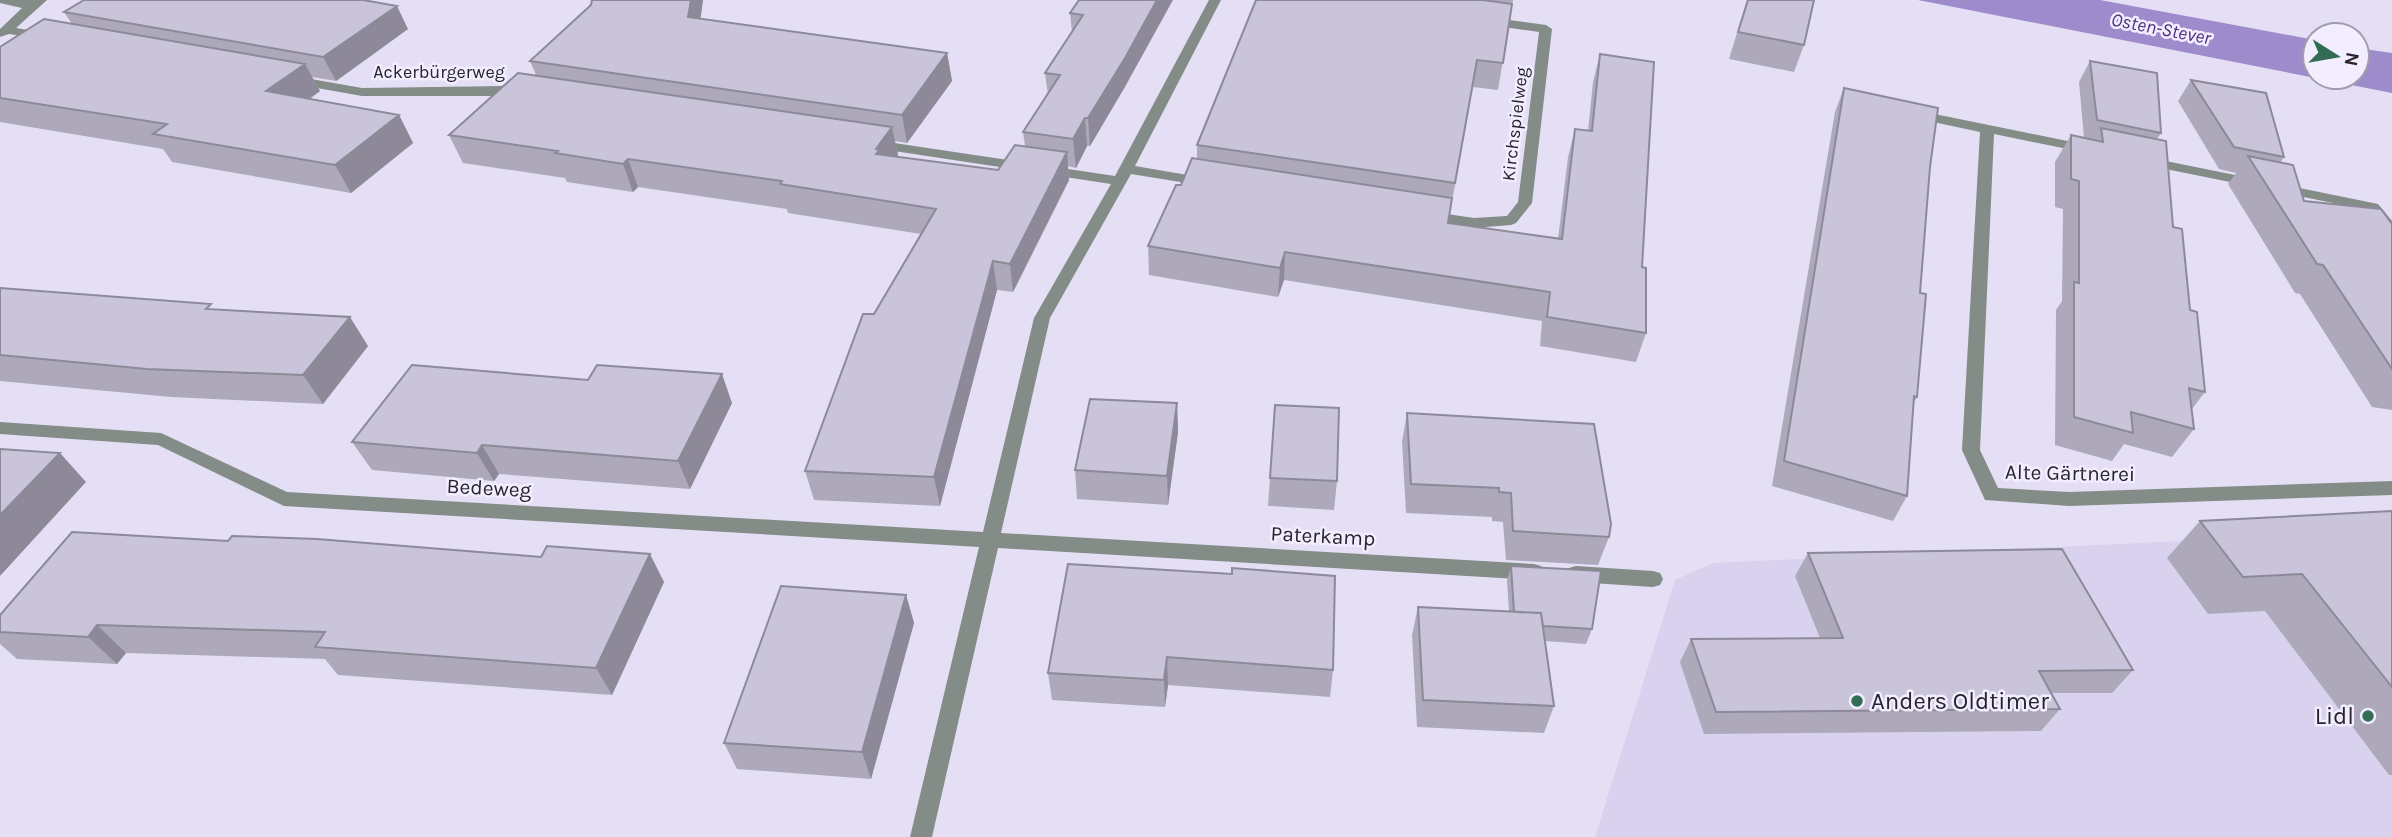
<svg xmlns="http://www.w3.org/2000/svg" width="2392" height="837" font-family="Karla,sans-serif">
  <rect width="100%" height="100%" fill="#e5dff5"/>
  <path fill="#d9d2ee" d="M 2392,531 L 2392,837 L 1595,837 L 1675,580 L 1713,563 Z"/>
  <path fill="#9e8bcb" d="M 1918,0 L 2100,0 L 2315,40 L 2315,77 L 2357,77 L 2357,48 L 2392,53 L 2392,93 Z"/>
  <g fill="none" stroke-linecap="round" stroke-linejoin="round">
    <path fill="#838c87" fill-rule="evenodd" d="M 0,0 L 47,0 L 16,28 L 50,34 L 50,40 L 9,34 L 0,37 L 0,29 L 22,8 L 0,3 Z
      M 1209,0 L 1221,0 L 1135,166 L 1205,178 L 1212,182 L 1205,186 L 1131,174 L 1050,318 L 1001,533 L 1534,564 L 1541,566 L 1544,572 L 1541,578 L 1534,580 L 998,548 L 932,837 L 910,837 L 979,547 L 284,506 L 158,445 L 0,434 L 0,422 L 161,433 L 287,492 L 983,532 L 1034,318 L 1111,184 L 874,148 L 867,144 L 874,140 L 1115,176 Z
      M 1487,17 L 1546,25 L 1552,29 L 1532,203 L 1516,223 L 1511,225 L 1474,228 L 1422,219 L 1420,216 L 1427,211 L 1474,218 L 1507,216 L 1518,202 L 1539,32 L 1483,24 L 1481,21 Z
      M 294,76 L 362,88 L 506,86 L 526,89 L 528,92 L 521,96 L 362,96 L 289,83 L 287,80 Z
      M 1915,110 L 2087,145 L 2094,149 L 2087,153 L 1994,134 L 1980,450 L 1998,488 L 2069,492 L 2392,481 L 2392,495 L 2069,506 L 1985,500 L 1962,450 L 1980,132 L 1910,117 L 1908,114 Z
      M 2146,157 L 2378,204 L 2392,221 L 2392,236 L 2387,234 L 2368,210 L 2141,164 L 2139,161 Z
      M 1576,566 L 1653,571 L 1660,573 L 1663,579 L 1660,585 L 1653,587 L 1576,582 L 1569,580 L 1566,574 L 1569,568 Z"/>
  </g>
  <path fill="#ada9bb" d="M 592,0 L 703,0 L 700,19 L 947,53 L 952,81 L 907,143 L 895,141 L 898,155 L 897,157 L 998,170 L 1025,146 L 1023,132 L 1048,95 L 1045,73 L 1072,32 L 1070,13 L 1079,0 L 1126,85 L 1090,146 L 1087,146 L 1076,168 L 1068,166 L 1069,180 L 1013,292 L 997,290 L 940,506 L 814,500 L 805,471 L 874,314 L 921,234 L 788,213 L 787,209 L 638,187 L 633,192 L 567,182 L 565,178 L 463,163 L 449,135 L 536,75 L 530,61 L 591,5 Z
    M 1256,0 L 1513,0 L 1498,90 L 1473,87 L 1448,223 L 1558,239 L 1568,157 L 1575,129 L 1588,131 L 1593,82 L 1600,54 L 1642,267 L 1646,333 L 1636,362 L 1540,346 L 1542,321 L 1284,280 L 1278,297 L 1149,275 L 1148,246 L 1181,185 L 1197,159 L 1197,145 Z
    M 1747,0 L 1814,0 L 1804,45 L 1794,72 L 1729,59 Z
    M 64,12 L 408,29 L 336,81 L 312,77 L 320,91 L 310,99 L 399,115 L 413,143 L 351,193 L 172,162 L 163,149 L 0,122 L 0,47 L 72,24 Z
    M 2090,61 L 2161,133 L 2157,139 L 2205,392 L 2192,409 L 2194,429 L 2172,457 L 2124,444 L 2112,461 L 2055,445 L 2056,310 L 2062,301 L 2063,209 L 2055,207 L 2055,162 L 2071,135 L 2084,138 L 2079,82 Z
    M 2191,80 L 2284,157 L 2280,163 L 2304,201 L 2392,224 L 2392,410 L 2372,407 L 2300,294 L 2295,293 L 2228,184 L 2236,173 L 2219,169 L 2178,101 Z
    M 1844,88 L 1930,167 L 1920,293 L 1917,397 L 1914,403 L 1907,496 L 1893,521 L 1772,486 L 1835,112 Z
    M 0,288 L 214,310 L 368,346 L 323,404 L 171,397 L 0,381 Z
    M 732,403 L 690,489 L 499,474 L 494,481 L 372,470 L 352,442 Z
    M 1177,403 L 1178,432 L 1168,505 L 1077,499 L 1075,470 Z
    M 1275,405 L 1337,481 L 1334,510 L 1268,506 Z
    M 1407,413 L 1609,537 L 1598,565 L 1506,560 L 1503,522 L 1492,521 L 1492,517 L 1406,513 L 1402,442 Z
    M 2392,511 L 2392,775 L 2389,775 L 2265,611 L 2208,614 L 2167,558 L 2200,521 Z
    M 1808,553 L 2133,670 L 2112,693 L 2052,693 L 2060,709 L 2041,731 L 1704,734 L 1680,662 L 1691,639 L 1820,638 L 1795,576 Z
    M 1068,564 L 1333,670 L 1330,697 L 1168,685 L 1165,707 L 1052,700 L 1048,673 Z
    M 1511,566 L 1592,629 L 1586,644 L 1545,641 L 1554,706 L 1544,733 L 1417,727 L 1412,635 L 1418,607 L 1509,612 L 1507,581 Z
    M 664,582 L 612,695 L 338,675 L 325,659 L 126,653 L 117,664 L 17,659 L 0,644 L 0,615 Z
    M 906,595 L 914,623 L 871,779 L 737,769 L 724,743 Z"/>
  <path fill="#8d8998" d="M 691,0 L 703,0 L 697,44 L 688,17 Z
    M 1157,0 L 1173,0 L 1126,85 L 1090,146 L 1088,118 Z
    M 397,6 L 408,29 L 336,81 L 323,57 Z
    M 947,53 L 952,81 L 907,143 L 902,115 Z
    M 305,64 L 320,91 L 282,118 L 266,91 Z
    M 399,115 L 413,143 L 351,193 L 335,165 Z
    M 1085,118 L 1087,146 L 1076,168 L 1073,139 Z
    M 892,127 L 898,155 L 884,173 L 876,154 L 876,149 Z
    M 1067,152 L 1069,180 L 1013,292 L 1010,264 Z
    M 628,159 L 638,187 L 633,192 L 623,164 Z
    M 1285,252 L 1284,280 L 1278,297 L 1280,268 Z
    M 993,261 L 997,290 L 940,506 L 934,477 Z
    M 350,317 L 368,346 L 323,404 L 303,375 Z
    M 722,374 L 732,403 L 690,489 L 678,461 Z
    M 1177,403 L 1178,432 L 1168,505 L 1167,476 Z
    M 482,445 L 499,474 L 494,481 L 477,453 Z
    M 60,453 L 86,482 L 0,576 L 0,515 Z
    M 650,554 L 664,582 L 612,695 L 596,668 Z
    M 906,595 L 914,623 L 871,779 L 862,752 Z
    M 97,625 L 126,653 L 117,664 L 88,637 Z
    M 1167,657 L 1168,685 L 1165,707 L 1164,680 Z"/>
  <path fill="#c9c4d9" stroke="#8d8998" stroke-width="2" d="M 84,0 L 363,0 L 397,6 L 323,57 L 64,12 Z
    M 592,0 L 691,0 L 688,17 L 947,53 L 902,115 L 530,61 L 591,5 Z
    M 1079,0 L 1157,0 L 1125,58 L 1088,118 L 1085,118 L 1073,139 L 1023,132 L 1060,75 L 1045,73 L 1083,15 L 1070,13 Z
    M 1256,0 L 1483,0 L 1512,4 L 1503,63 L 1477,60 L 1455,183 L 1197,145 Z
    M 1748,0 L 1814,0 L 1804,45 L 1738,32 Z
    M 44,19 L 305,64 L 266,91 L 399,115 L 335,165 L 153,134 L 167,124 L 0,98 L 0,47 Z
    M 1600,54 L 1654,62 L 1642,267 L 1646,268 L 1646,333 L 1547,317 L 1550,292 L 1285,252 L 1280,268 L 1148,246 L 1176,185 L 1181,185 L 1192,158 L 1452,198 L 1448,223 L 1562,239 L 1575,129 L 1592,131 Z
    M 2090,61 L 2157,73 L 2161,133 L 2097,120 Z
    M 518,73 L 892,127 L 876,149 L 879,150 L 876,154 L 998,170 L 1015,145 L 1067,152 L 1010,264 L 993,261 L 934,477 L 805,471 L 863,314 L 874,314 L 936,209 L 780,184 L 782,181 L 628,159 L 623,164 L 555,153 L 558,151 L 449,135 Z
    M 2191,80 L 2266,93 L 2284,157 L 2234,147 Z
    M 1844,88 L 1938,108 L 1930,167 L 1920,293 L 1926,294 L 1917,397 L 1914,396 L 1907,496 L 1784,461 Z
    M 2101,128 L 2166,141 L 2173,227 L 2182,229 L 2190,310 L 2197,312 L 2205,392 L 2189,388 L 2194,429 L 2131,412 L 2133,433 L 2074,417 L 2074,282 L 2079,283 L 2079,181 L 2071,179 L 2071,135 L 2103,142 Z
    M 2248,156 L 2293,165 L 2304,201 L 2381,209 L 2392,224 L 2392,369 L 2323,265 L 2317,264 Z
    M 0,288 L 211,304 L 206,309 L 350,317 L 303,375 L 147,369 L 0,355 Z
    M 412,365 L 588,380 L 597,365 L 722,374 L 678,461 L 482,445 L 477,453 L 352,442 Z
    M 1090,399 L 1177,403 L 1167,476 L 1075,470 Z
    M 1275,405 L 1339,408 L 1337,481 L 1270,478 Z
    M 1407,413 L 1594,424 L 1611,524 L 1609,537 L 1513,531 L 1511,493 L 1499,492 L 1499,488 L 1411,484 Z
    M 0,449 L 60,453 L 0,515 Z
    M 2392,511 L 2392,687 L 2302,574 L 2243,577 L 2200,521 Z
    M 72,532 L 228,541 L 232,536 L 317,539 L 541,557 L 547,546 L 650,554 L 596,668 L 315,647 L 325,632 L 97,625 L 88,637 L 0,632 L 0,615 Z
    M 2062,549 L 2133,670 L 2039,671 L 2060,709 L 1716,712 L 1691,639 L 1843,638 L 1808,553 Z
    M 1068,564 L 1232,574 L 1232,568 L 1335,576 L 1333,670 L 1167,657 L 1164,680 L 1048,673 Z
    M 1511,566 L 1601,571 L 1592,629 L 1543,626 L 1541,613 L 1514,612 Z
    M 781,586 L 906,595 L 862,752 L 724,743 Z
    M 1418,607 L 1541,613 L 1554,706 L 1423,700 Z"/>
  <g fill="#326c54" stroke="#f2edff" stroke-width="2.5">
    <circle cx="1857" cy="701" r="7"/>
    <circle cx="2368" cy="716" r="7"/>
  </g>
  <g text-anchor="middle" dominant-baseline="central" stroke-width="5" stroke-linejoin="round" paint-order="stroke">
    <g font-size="18" fill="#27242c" stroke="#f2edff">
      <text x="439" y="72">Ackerbürgerweg</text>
      <text transform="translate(1515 124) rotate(-83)">Kirchspielweg</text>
    </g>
    <g font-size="19" font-style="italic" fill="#4d307d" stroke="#f2edff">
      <text transform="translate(2161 29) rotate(11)">Osten-Stever</text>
    </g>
    <g font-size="21" fill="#27242c" stroke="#f2edff">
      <text transform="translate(2070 473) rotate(1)">Alte Gärtnerei</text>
      <text transform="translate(489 488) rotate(3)">Bedeweg</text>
      <text transform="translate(1323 536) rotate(3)">Paterkamp</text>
    </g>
    <g font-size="24" fill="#27242c" stroke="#f2edff" text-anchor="start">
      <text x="1871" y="701">Anders Oldtimer</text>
      <text x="2354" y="716" text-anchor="end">Lidl</text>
    </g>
  </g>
  <g transform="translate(2336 56) rotate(101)"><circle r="33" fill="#f2edff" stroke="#a19dab" stroke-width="2"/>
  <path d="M0-5L12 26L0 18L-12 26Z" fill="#326c54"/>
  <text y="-10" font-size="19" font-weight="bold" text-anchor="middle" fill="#27242c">N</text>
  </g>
</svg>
